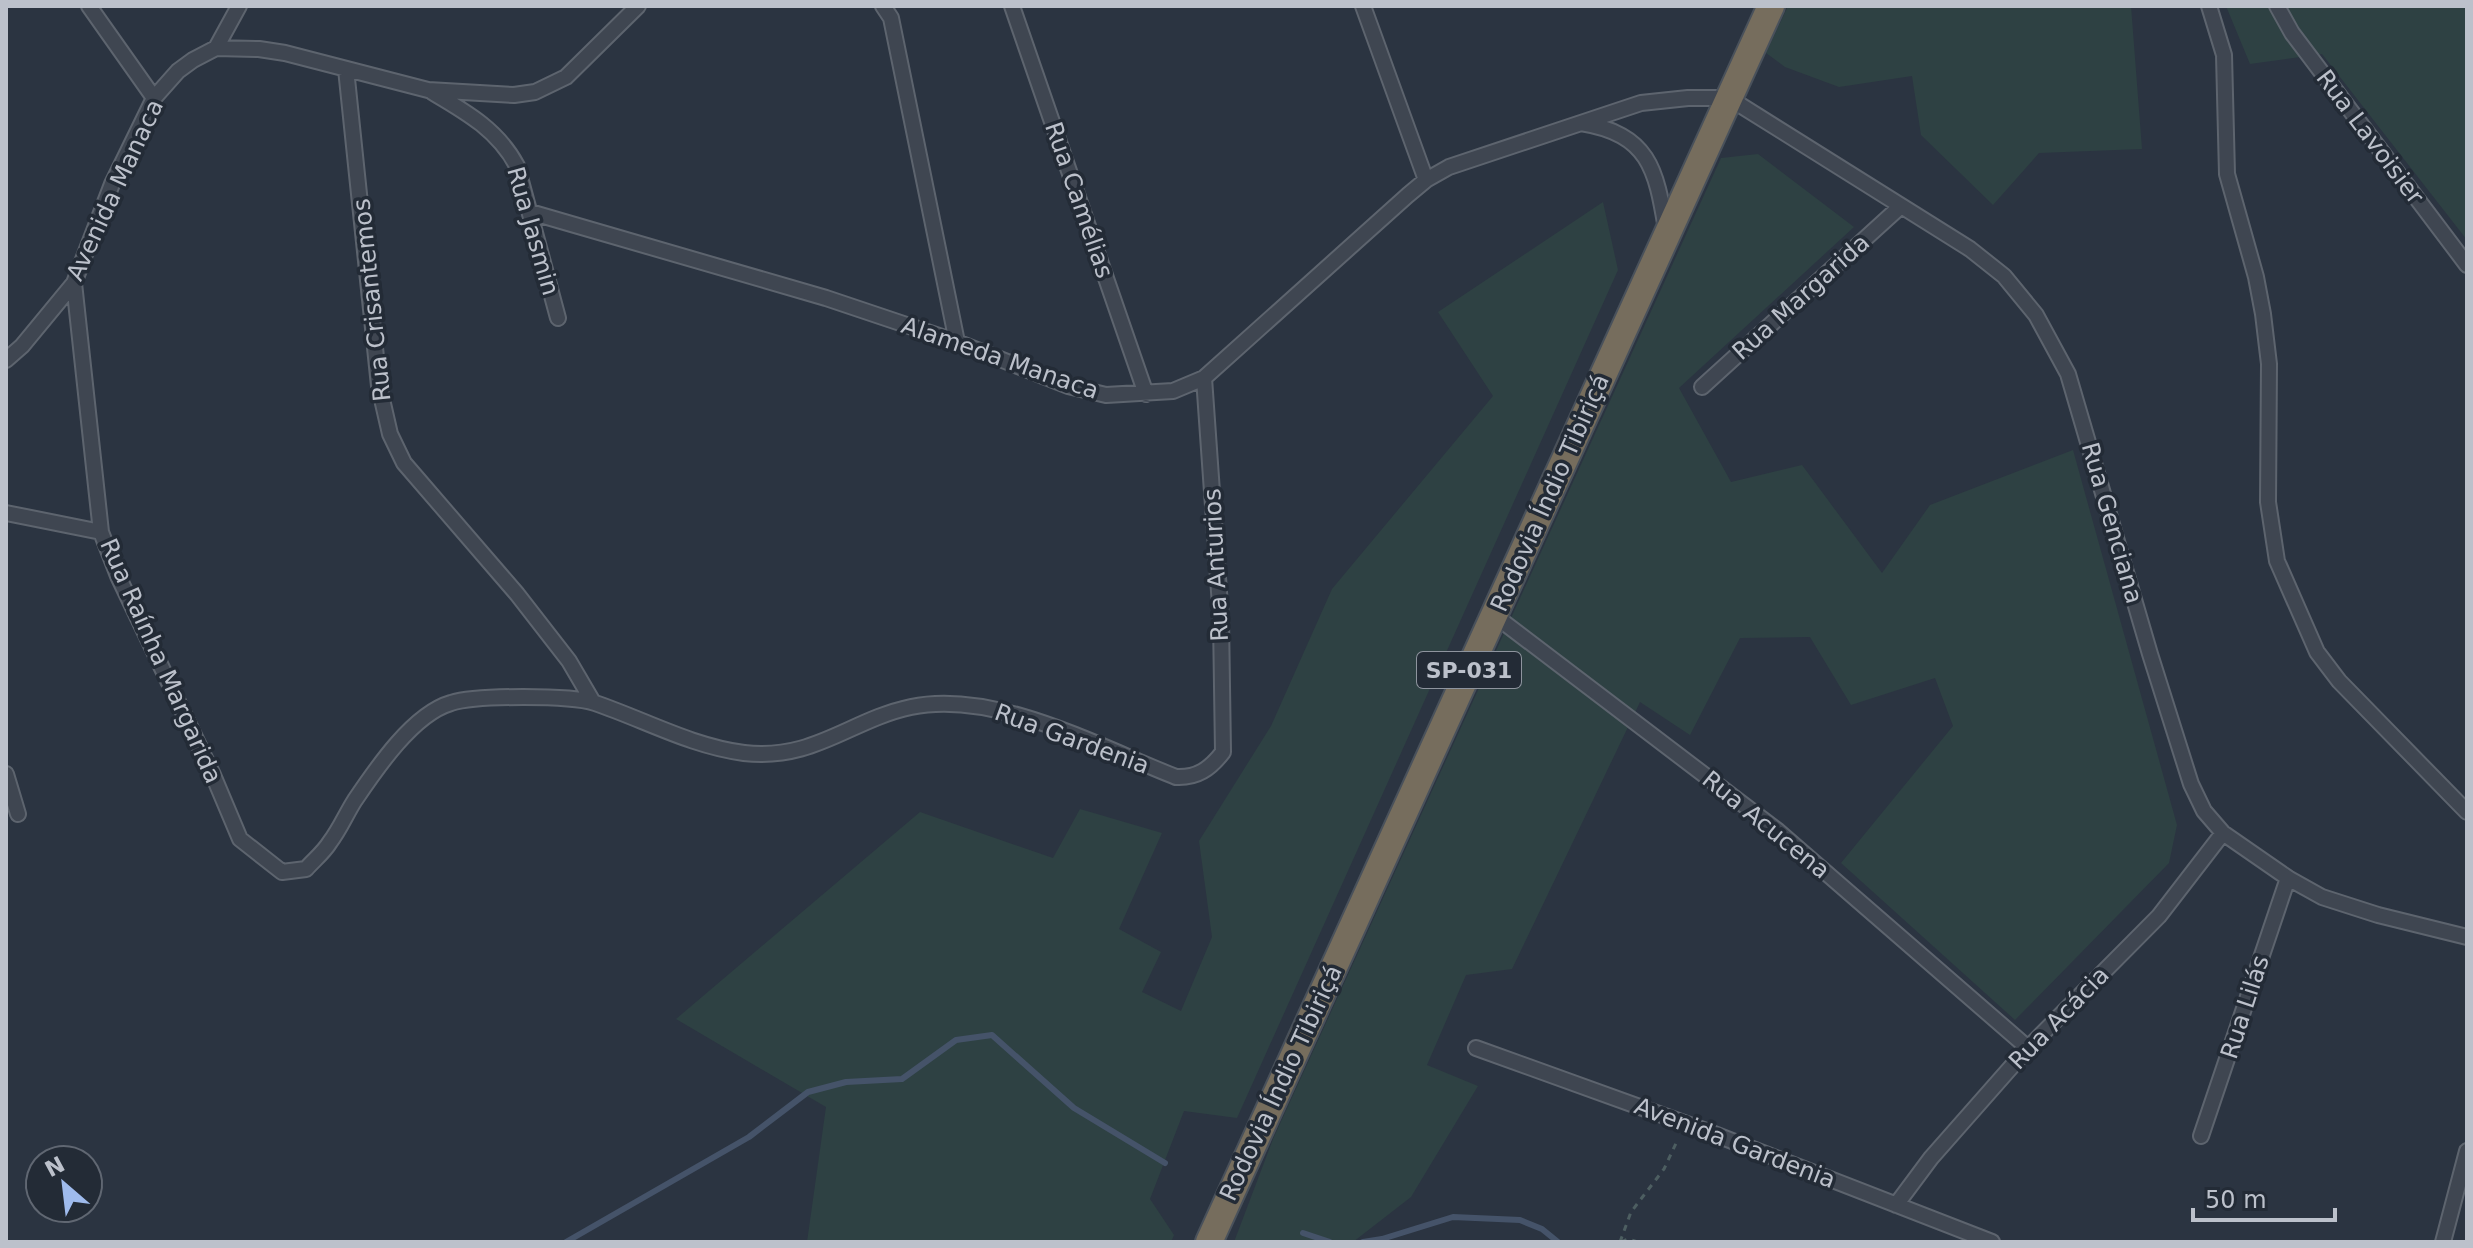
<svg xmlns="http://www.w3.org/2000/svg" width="2473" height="1248" font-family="'DejaVu Sans',sans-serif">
  <rect width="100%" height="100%" fill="#2b3441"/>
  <path fill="#2e4143" d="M 1788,6 L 2131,6 L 2142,149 L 2039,153 L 1993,205 L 1921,135 L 1912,76 L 1839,87 L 1785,67 L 1766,53 Z
    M 2226,6 L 2467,6 L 2467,240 L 2322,54 L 2250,64 Z
    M 1758,154 L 1854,227 L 1679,388 L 1731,482 L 1802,465 L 1882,573 L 1930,505 L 2073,450 L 2177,825 L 2169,863 L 2015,1020 L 1841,863 L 1953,726 L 1935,678 L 1851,705 L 1810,637 L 1740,638 L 1690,735 L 1640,702 L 1512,969 L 1466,975 L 1427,1065 L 1478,1086 L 1411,1197 L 1353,1242 L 1234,1242 L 1273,1139 L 1721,158 Z
    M 1603,202 L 1618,270 L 1237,1118 L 1184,1111 L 1150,1199 L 1174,1235 L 1171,1242 L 807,1242 L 826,1107 L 676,1019 L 920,812 L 1053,858 L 1080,809 L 1162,833 L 1119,929 L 1161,952 L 1142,992 L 1181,1011 L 1212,937 L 1199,841 L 1271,726 L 1332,589 L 1493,396 L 1438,312 Z"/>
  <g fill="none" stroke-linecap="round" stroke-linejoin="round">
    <path stroke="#455369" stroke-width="6" d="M 1303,1233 L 1330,1242
      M 566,1242 L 749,1137 L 808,1092 L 846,1082 L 902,1079 L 956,1040 L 992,1035 L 1074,1108 L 1165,1163
      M 1363,1242 L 1382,1239 L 1453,1217 L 1520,1220 L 1542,1229 L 1558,1242"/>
    <g stroke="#5d646e" stroke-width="18">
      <path id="street" d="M 89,6 L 154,98
        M 883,6 L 891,18 L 957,342
        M 1012,6 L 1146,394
        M 1363,6 L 1426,180
        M 2209,6 L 2224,55 L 2227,174 L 2256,277 L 2263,314 L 2269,364 L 2268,502 L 2277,561 L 2317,652 L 2339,681 L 2467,812
        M 2277,6 L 2292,33 L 2467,265
        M 216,48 L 239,6
        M 346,69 L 379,386 L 390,434 L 404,463 L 517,594 L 569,661 L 593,702
        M 432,92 C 466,112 498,130 517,166 L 558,318
        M 1581,123 C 1649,134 1656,169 1666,229
        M 530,212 L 826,298 L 957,342 L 1068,386 L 1106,395 L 1173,391 L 1204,378 L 1408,195 L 1426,180 L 1449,167 L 1641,103 L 1688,98 L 1729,98 L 1970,249 L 2004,276 L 2036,315 L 2068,374 L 2150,654 L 2191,784 L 2204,811 L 2223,833 L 2288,878 L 2322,897 L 2378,915 L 2467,937
        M 74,283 L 101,532 L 118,576 L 213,775 L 240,839 L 282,872 L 306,869 C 314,860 324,852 330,842 C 340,829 346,814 355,800 C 376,769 413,714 451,703 C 476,695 571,695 595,703 C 645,720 691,746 744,753 C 814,761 850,720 911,707 C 994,689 1099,747 1176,777 C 1197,778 1210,769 1223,752 L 1221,620 L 1204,378
        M 6,360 L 22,346 L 74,283 L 112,184 L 154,98 L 178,71 L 193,60 L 216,48 L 259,49 L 285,53 L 428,90 L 514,95 L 535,92 L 566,77 L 638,6
        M 1702,387 L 1901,206
        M 6,513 L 101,532
        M 1494,615 L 1778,831 L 2028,1048
        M 6,774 L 18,814
        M 1476,1048 L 1709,1132 L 1992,1242
        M 2201,1136 L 2288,878
        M 1896,1205 L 1931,1158 L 2028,1048 L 2159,916 L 2223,833
        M 2443,1242 L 2467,1151"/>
    </g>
    <g stroke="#49515b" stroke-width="30">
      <path id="highway" d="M 1209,1242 L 1771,6"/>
    </g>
    <path stroke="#4d5e61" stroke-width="3" stroke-dasharray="6 6" stroke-linecap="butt" d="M 1620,1242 L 1631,1212 L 1664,1169 L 1678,1139
      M 1621,1242 L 1628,1239 L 1638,1242"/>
    <use href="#street" stroke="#3f4651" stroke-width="14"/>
    <use href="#highway" stroke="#766d5d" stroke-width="26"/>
  </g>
  <g text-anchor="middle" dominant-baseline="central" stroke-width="7" stroke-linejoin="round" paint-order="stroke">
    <rect fill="#232b36" stroke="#8e949e" stroke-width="2" x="1417" y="652" width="104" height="36" rx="6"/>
    <g font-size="22" font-weight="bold" fill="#bcc1cb">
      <text x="1469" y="670">SP-031</text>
    </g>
    <g font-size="24" fill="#bcc1cb" stroke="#232b36">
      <text transform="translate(2370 137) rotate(53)">Rua Lavoisier</text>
      <text transform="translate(115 190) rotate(-65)">Avenida Manaca</text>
      <text transform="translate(1079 200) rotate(71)">Rua Camélias</text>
      <text transform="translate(533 231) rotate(74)">Rua Jasmin</text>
      <text transform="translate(1801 297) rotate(-42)">Rua Margarida</text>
      <text transform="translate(372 300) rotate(-96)">Rua Crisantemos</text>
      <text transform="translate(1000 358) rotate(19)">Alameda Manaca</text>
      <text transform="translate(1550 493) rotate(-66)">Rodovia Índio Tibiriçá</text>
      <text transform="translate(2112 523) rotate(74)">Rua Genciana</text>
      <text transform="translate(1216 565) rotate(-93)">Rua Anturios</text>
      <text transform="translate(161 661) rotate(66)">Rua Raínha Margarida</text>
      <text transform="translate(1072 739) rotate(20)">Rua Gardenia</text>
      <text transform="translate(1766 825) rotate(39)">Rua Acucena</text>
      <text transform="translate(2245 1007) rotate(-72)">Rua Lilás</text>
      <text transform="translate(2059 1018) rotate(-46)">Rua Acácia</text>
      <text transform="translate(1281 1083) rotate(-65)">Rodovia Índio Tibiriçá</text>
      <text transform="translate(1735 1143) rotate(21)">Avenida Gardenia</text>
    </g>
  </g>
  <rect width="2473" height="1248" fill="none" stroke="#bcc1cb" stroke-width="16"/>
  <g transform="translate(64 1184) rotate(332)"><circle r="38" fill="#232b36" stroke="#606772" stroke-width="2"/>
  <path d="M0-6L14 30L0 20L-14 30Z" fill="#9fbbed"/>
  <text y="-12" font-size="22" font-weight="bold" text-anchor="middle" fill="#bcc1cb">N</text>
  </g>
  <path d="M2193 1208v12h142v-12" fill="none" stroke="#bcc1cb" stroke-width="4"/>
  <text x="2205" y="1208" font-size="24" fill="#bcc1cb" stroke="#232b36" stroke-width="6" paint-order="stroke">50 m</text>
</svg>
